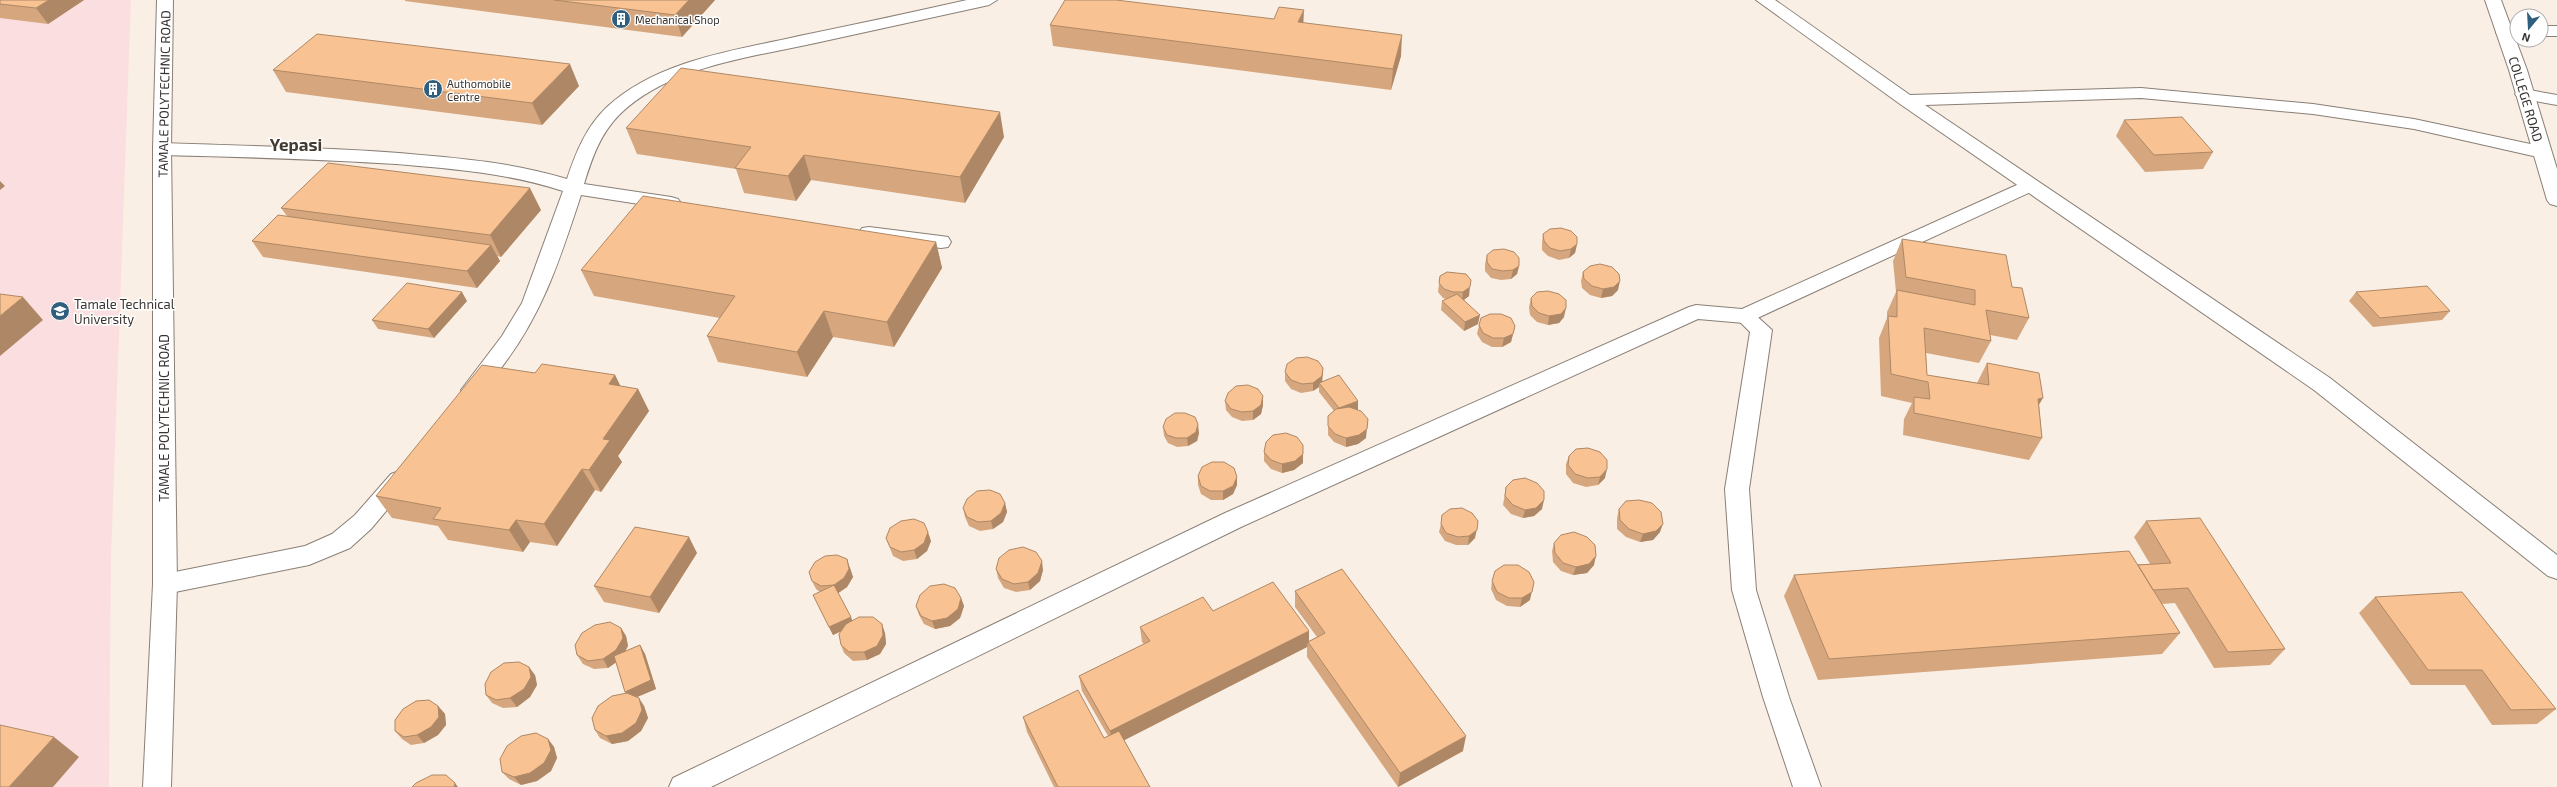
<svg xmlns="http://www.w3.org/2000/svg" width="2557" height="787" font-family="'Exo 2',sans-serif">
  <rect width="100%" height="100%" fill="#faefe5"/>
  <path fill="#fbdfe0" d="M 0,0 L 131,0 L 111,559 L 109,787 L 0,787 Z"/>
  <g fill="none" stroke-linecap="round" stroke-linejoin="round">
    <g stroke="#897f76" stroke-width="2">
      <path id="service" d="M 967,0 L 997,0 L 989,5 C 933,17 876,30 820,42 C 754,57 671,65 620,114 C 600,134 592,158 584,184 L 671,197 L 678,199 L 681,203 L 678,207 L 671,209 L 581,195 C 559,262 542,316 498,372 C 489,385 481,401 464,396 L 461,390 L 502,336 L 522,303 L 563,191 C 508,173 453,169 396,164 C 318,159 240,157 162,155 L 155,153 L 153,149 L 155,145 L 162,143 C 241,146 320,147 399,153 C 457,158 511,162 567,179 C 576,152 586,127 607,107 C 659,59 738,50 804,35 C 858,24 913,12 967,0 Z
        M 2541,26 L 2557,26 L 2557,36 L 2541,36 Z
        M 2517,27 L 2517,37 L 2504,38 L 2496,33 L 2498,29 Z
        M 2030,179 L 2037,181 L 2039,185 L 2037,189 L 1751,321 L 1744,323 L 1698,319 L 1241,527 L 711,787 L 669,787 L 673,778 L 1225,513 L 1689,307 L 1696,305 L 1742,309 Z
        M 869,227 L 941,236 L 948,237 L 951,242 L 948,247 L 941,248 L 862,238 L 859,233 L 862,228 Z
        M 399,471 L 407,474 L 411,480 L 407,486 L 371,529 L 350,548 L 309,565 L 165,594 L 156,591 L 153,584 L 156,577 L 165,574 L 305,546 L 332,534 L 355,515 L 391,474 Z"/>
    </g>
    <g stroke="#897f76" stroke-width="2">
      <path id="minor" d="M 1756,0 L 1775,0 L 1910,95 L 2141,88 L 2313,104 L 2414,119 L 2549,148 L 2551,152 L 2549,156 L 2542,158 L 2414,129 L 2313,114 L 2141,98 L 1925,105 L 2330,378 L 2557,555 L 2557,579 L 2548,576 L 2314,390 L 1900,104 Z
        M 2524,89 L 2557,95 L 2557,105 L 2518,98 L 2515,94 L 2518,90 Z
        M 1744,309 L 1751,311 L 1772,330 L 1749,489 L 1756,590 L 1789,697 L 1821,787 L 1793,787 L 1763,697 L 1732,590 L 1725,489 L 1750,332 L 1734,316 L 1737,311 Z"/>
    </g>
    <g stroke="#897f76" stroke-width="2">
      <path id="tertiary" d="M 157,0 L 173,0 L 171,149 L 177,584 L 171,787 L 143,787 L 153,584 L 153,149 Z
        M 2485,0 L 2501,0 L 2527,70 L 2557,169 L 2557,206 L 2550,204 L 2547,200 L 2509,70 Z"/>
    </g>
    <use href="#service" fill="#fff" fill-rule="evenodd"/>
    <use href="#minor" fill="#fff" fill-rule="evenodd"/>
    <use href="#tertiary" fill="#fff" fill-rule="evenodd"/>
  </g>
  <path fill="#d6a77e" d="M 0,0 L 84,0 L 48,24 L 0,18 Z
    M 405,0 L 715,0 L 682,37 L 405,1 Z
    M 1303,23 L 1401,56 L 1391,90 L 1053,46 L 1050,25 Z
    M 273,70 L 579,86 L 542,125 L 286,92 Z
    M 2124,120 L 2213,152 L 2203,169 L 2145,172 L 2116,136 Z
    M 626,128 L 1004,137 L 965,203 L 811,180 L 796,201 L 744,193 L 736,169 L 637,154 Z
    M 281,208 L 541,210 L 501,257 L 497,256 L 500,261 L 477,288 L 263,257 L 252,241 L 287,216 Z
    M 1543,234 L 1577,244 L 1575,253 L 1569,258 L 1559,260 L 1548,256 L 1542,250 L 1542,243 Z
    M 1902,239 L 2012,287 L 2029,318 L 2017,340 L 1990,335 L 1991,341 L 1979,363 L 1926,353 L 1927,375 L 1977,383 L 1987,363 L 2039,405 L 2042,438 L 2029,460 L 1903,435 L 1904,419 L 1912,403 L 1881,396 L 1879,338 L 1887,318 L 1887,312 L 1896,292 L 1893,261 Z
    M 936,242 L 942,268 L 894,347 L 833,337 L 807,377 L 718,362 L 707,336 L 720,318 L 594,296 L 581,270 Z
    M 1487,255 L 1519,266 L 1517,274 L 1511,279 L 1501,280 L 1491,278 L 1485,271 L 1485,264 Z
    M 1447,272 L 1469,296 L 1464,300 L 1478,324 L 1464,331 L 1441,310 L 1442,301 L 1446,299 L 1443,298 L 1438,292 L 1440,276 Z
    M 1583,272 L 1618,290 L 1612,296 L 1601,298 L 1590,295 L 1582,288 L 1581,281 Z
    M 2356,292 L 2450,311 L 2442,320 L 2373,327 L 2349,301 Z
    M 1531,298 L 1564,317 L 1559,323 L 1548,325 L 1537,322 L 1530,315 L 1529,307 Z
    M 467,301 L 434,338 L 378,329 L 372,320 Z
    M 1479,325 L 1515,326 L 1511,342 L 1502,347 L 1492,347 L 1482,342 L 1477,334 Z
    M 1323,368 L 1322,382 L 1358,410 L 1357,410 L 1366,438 L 1358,444 L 1346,447 L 1334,442 L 1328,435 L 1328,416 L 1334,411 L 1319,392 L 1319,387 L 1313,391 L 1301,393 L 1291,389 L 1285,381 L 1285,372 Z
    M 535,373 L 615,375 L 620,386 L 638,389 L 649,411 L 618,456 L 622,462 L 601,492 L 595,490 L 557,546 L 530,542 L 523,552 L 448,540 L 438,526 L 392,518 L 376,496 Z
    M 1263,396 L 1263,405 L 1261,414 L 1253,420 L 1242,421 L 1232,417 L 1226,410 L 1225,401 Z
    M 1163,427 L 1199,433 L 1197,441 L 1188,446 L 1177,447 L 1168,443 L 1164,436 Z
    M 1264,452 L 1303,463 L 1294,470 L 1282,473 L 1271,469 L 1264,461 Z
    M 1569,456 L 1605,478 L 1598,485 L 1586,487 L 1573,483 L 1566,474 L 1566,464 Z
    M 1198,476 L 1237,485 L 1233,494 L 1223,500 L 1211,500 L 1201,494 L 1198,485 Z
    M 1506,487 L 1542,509 L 1534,516 L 1523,518 L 1511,514 L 1503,505 Z
    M 1005,503 L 1007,512 L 1003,522 L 993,529 L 980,531 L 969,526 L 965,517 L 963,508 Z
    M 1619,509 L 1660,532 L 1653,540 L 1640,542 L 1626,537 L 1617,529 L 1617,518 Z
    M 2146,521 L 2285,649 L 2270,665 L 2214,668 L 2175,603 L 2162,604 L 2180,633 L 2162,654 L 1818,680 L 1784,596 L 1794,575 L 2150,564 L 2134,537 Z
    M 1441,524 L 1475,538 L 1468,545 L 1456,545 L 1445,541 L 1439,532 Z
    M 886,538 L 931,541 L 927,551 L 917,559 L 903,561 L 893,556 Z
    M 1554,543 L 1594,565 L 1587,573 L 1573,575 L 1561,571 L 1553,562 L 1552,551 Z
    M 697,553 L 659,613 L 604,602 L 594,586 Z
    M 850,568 L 853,577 L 847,587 L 838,593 L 852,621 L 885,633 L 886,644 L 880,654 L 867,660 L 853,661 L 844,653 L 841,645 L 842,631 L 833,635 L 813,595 L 820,592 L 816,589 L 812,581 Z
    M 996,569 L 1043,570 L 1040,581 L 1030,590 L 1016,592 L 1004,588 L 998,578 Z
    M 1492,581 L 1530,600 L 1520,607 L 1507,606 L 1496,600 L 1491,589 Z
    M 1295,591 L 1463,751 L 1398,787 L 1307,657 L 1307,647 L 1124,740 L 1150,787 L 1054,787 L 1027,732 L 1023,717 L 1104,738 L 1108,736 L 1082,691 L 1079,676 L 1144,644 L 1142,642 L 1140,627 L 1309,631 L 1309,641 L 1317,637 L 1295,607 Z
    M 2375,597 L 2556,709 L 2537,724 L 2492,725 L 2465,685 L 2411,685 L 2359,613 Z
    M 961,598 L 964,606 L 960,618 L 950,626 L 935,629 L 924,624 L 919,615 L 916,606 Z
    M 621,628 L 626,636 L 628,646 L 625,651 L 640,645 L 645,654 L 656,689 L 637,697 L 644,706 L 648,718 L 641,731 L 628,741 L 612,744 L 600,738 L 595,730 L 626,693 L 625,692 L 616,662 L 608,668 L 594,669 L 583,664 L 577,655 Z
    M 535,675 L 537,685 L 530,697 L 517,707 L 503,708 L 492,703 L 486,695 Z
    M 438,706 L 445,714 L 446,725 L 438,735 L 424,743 L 411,745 L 402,739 L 395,731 Z
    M 548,739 L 554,747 L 557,758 L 551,771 L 537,781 L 521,785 L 509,779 L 502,772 Z"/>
  <path fill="#ae8866" d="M 49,0 L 84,0 L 48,24 L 36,8 Z
    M 689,0 L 715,0 L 682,37 L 675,15 Z
    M 1304,10 L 1303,31 L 1298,22 Z
    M 1402,35 L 1401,56 L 1391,90 L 1393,69 Z
    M 570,64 L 579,86 L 542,125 L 532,103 Z
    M 1000,112 L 1004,137 L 965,203 L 960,177 Z
    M 804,155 L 811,180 L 796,201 L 788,176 Z
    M 0,181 L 5,186 L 0,190 Z
    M 530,188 L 541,210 L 501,257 L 490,235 Z
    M 936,242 L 942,268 L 894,347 L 887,322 Z
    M 1577,244 L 1575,253 L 1569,258 L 1571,249 Z
    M 491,245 L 500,261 L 477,288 L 467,271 Z
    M 1519,266 L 1517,274 L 1511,279 L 1513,270 Z
    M 1620,281 L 1618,290 L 1612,296 L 1601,298 L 1603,289 Z
    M 1470,287 L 1469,296 L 1462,301 L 1463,292 Z
    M 462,292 L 467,301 L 434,338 L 428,329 Z
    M 23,297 L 43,320 L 0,356 L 0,316 Z
    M 1566,308 L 1564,317 L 1559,323 L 1548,325 L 1549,316 Z
    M 824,311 L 833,337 L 807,377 L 797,352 Z
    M 1480,315 L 1478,324 L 1464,331 L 1465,322 Z
    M 1515,326 L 1511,342 L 1502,347 L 1504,338 Z
    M 1323,368 L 1322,385 L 1319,383 L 1319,387 L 1313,391 L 1313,383 Z
    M 615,375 L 626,397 L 609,384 Z
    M 638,389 L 649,411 L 618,456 L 622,462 L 601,492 L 589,470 L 603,439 Z
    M 1263,396 L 1263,405 L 1261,414 L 1253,420 L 1253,411 Z
    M 2043,398 L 2030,420 L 2038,399 Z
    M 1358,401 L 1358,410 L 1338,417 L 1339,408 Z
    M 1368,419 L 1366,438 L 1358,444 L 1346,447 L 1346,438 Z
    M 1198,424 L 1199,433 L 1197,441 L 1188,446 L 1187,438 Z
    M 1303,445 L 1303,463 L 1294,470 L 1282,473 L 1282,464 Z
    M 582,469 L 595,490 L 557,546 L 544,524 Z
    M 1607,469 L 1605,478 L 1598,485 L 1600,477 Z
    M 1237,477 L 1237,485 L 1233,494 L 1223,500 L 1223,491 Z
    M 1544,500 L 1542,509 L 1534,516 L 1523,518 L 1525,510 Z
    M 1005,503 L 1007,512 L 1003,522 L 993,529 L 991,521 Z
    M 516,520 L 530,542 L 523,552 L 509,530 Z
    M 1663,524 L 1660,532 L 1653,540 L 1640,542 L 1643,534 Z
    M 1477,529 L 1475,538 L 1468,545 L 1469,536 Z
    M 928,532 L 931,541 L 927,551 L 917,559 L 914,550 Z
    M 689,537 L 697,553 L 659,613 L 650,597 Z
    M 1596,556 L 1594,565 L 1587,573 L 1573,575 L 1576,567 Z
    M 847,559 L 853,577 L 847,587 L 837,594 L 834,585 Z
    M 1042,561 L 1043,570 L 1040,581 L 1030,590 L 1028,582 Z
    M 1534,582 L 1530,600 L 1520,607 L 1522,598 Z
    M 961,598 L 964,606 L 960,618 L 950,626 L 935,629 L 932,621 Z
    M 851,617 L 854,625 L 833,635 L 829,627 Z
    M 882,624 L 885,633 L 886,644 L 880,654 L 867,660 L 864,652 Z
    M 621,628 L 626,636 L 628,646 L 621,659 L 608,668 L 603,659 Z
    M 1309,631 L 1309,644 L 1308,642 L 1307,647 L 1113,746 L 1110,731 Z
    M 640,645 L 645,654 L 656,689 L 630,700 L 625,692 Z
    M 529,667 L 535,675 L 537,685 L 530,697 L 517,707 L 510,698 Z
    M 639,698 L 644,706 L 648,718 L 641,731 L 628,741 L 612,744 L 606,736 Z
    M 438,706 L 445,714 L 446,725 L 438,735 L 424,743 L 417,735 Z
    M 1466,736 L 1463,751 L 1398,787 L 1400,773 Z
    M 54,737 L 79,757 L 53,787 L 9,787 Z
    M 548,739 L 554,747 L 557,758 L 551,771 L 537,781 L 521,785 L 514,777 Z
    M 455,783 L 458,787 L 454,787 Z"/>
  <path fill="#f9c292" stroke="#ae8866" d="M 0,0 L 49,0 L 36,8 L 0,4 Z
    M 554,0 L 689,0 L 675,15 Z
    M 1065,0 L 1116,0 L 1274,19 L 1279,7 L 1304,10 L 1298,22 L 1402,35 L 1393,69 L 1050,25 Z
    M 317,34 L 570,64 L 532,103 L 273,70 Z
    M 681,68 L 1000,112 L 960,177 L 804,155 L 788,176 L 735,168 L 751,147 L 626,128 Z
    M 2182,117 L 2213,152 L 2154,155 L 2124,120 Z
    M 328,163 L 530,188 L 490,235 L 281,208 Z
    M 643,196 L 936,242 L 887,322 L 824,311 L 797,352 L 707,336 L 735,296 L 581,270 Z
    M 278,215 L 491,245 L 467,271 L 252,241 Z
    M 1561,228 L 1571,231 L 1577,237 L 1577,244 L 1571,249 L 1560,251 L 1550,248 L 1544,241 L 1543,234 L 1550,229 Z
    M 1902,239 L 2006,255 L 2012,287 L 2022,288 L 2029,318 L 1986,310 L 1991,341 L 1924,328 L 1927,375 L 1989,385 L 1987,363 L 2039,373 L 2043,398 L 2038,399 L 2042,438 L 1914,413 L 1914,397 L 1930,399 L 1928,382 L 1891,374 L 1888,316 L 1897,317 L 1897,290 L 1975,305 L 1975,290 L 1906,277 Z
    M 1504,249 L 1514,252 L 1519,258 L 1519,266 L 1513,270 L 1503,271 L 1492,269 L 1487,262 L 1487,255 L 1493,250 Z
    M 1600,264 L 1612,267 L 1619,274 L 1620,281 L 1614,287 L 1603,289 L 1592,286 L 1584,279 L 1583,272 L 1590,266 Z
    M 1447,272 L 1466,274 L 1471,280 L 1470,287 L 1463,292 L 1453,292 L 1444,289 L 1439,283 L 1440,276 Z
    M 407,283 L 462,292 L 428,329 L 372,320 Z
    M 2427,286 L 2450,311 L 2380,318 L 2356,292 Z
    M 1548,291 L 1559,294 L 1566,300 L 1566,308 L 1561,314 L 1549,316 L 1539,313 L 1532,306 L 1531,298 L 1537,292 Z
    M 0,294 L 23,297 L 0,316 Z
    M 1457,294 L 1480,315 L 1465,322 L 1442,301 Z
    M 1490,314 L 1501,314 L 1511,318 L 1515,326 L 1513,334 L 1504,338 L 1493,338 L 1483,333 L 1479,325 L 1481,318 Z
    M 1307,357 L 1318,361 L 1323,368 L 1322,376 L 1313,383 L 1302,384 L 1291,380 L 1285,372 L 1287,364 L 1296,358 Z
    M 542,364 L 615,375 L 609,384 L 638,389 L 603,439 L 610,440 L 589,470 L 582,469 L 544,524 L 516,520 L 509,530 L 433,519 L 441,508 L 376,496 L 482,365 L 535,373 Z
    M 1339,375 L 1358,401 L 1339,408 L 1319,383 Z
    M 1248,385 L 1258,389 L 1263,396 L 1261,405 L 1253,411 L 1242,412 L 1231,409 L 1225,401 L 1228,393 L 1236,386 Z
    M 1349,407 L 1361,411 L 1368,419 L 1367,429 L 1359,435 L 1346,438 L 1335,434 L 1328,426 L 1328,416 L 1336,409 Z
    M 1175,413 L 1185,413 L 1195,417 L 1198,424 L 1196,432 L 1187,438 L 1176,438 L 1167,435 L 1163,427 L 1166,419 Z
    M 1286,433 L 1297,437 L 1303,445 L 1303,454 L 1295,461 L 1282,464 L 1271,460 L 1264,452 L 1266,442 L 1273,435 Z
    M 1588,448 L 1600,452 L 1607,460 L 1607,469 L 1600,477 L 1588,478 L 1575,474 L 1568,465 L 1569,456 L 1576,449 Z
    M 1212,462 L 1224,462 L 1234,468 L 1237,477 L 1233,486 L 1223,491 L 1210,491 L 1201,486 L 1198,476 L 1202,467 Z
    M 1525,478 L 1537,483 L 1544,491 L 1544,500 L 1536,508 L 1525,510 L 1513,505 L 1505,496 L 1506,487 L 1513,480 Z
    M 990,490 L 1000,494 L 1005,503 L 1001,513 L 991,521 L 978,522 L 967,517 L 963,508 L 967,499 L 977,491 Z
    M 1639,500 L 1652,503 L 1661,512 L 1663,524 L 1656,531 L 1643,534 L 1629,529 L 1620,520 L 1619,509 L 1626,501 Z
    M 1462,508 L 1472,513 L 1478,521 L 1477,530 L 1469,536 L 1458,537 L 1446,533 L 1441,524 L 1442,515 L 1450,509 Z
    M 2200,518 L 2285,649 L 2228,652 L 2188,588 L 2153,590 L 2138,565 L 2171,563 L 2146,521 Z
    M 914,519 L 924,523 L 928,532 L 924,543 L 914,550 L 901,552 L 890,547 L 886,538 L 890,528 L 901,521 Z
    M 635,527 L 689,537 L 650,597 L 594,586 Z
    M 1574,532 L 1587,537 L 1595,545 L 1596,556 L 1589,564 L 1576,567 L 1563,563 L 1555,553 L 1554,543 L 1561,535 Z
    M 1023,547 L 1036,552 L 1042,561 L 1038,573 L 1028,582 L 1014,584 L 1002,579 L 996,569 L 999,558 L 1009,550 Z
    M 2129,551 L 2180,633 L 1829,659 L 1794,575 Z
    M 837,555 L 847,559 L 849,569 L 844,578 L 834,585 L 821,586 L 812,581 L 809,572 L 815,562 L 825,556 Z
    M 1504,565 L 1518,565 L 1529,572 L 1534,582 L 1532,592 L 1522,598 L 1509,598 L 1497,592 L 1492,581 L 1495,571 Z
    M 1342,569 L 1466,736 L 1400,773 L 1308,642 L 1325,633 L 1295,591 Z
    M 1273,582 L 1309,631 L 1110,731 L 1079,676 L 1150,641 L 1140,627 L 1203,597 L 1213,611 Z
    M 944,584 L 955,588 L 961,598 L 958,609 L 947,618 L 932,621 L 921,616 L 916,606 L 920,595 L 930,586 Z
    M 834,585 L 851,617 L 829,627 L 813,595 Z
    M 2462,592 L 2556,709 L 2511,710 L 2482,670 L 2428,670 L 2375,597 Z
    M 859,617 L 873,617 L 882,624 L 883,635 L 877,646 L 864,652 L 849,652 L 841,645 L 839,634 L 846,624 Z
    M 610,622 L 621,628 L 623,638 L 616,650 L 603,659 L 588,661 L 577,655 L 575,645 L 582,633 L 595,625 Z
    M 640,645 L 651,680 L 625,692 L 614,656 Z
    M 519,662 L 529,667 L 531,677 L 524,689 L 510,698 L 496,700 L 486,695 L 485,684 L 491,672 L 504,663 Z
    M 1078,690 L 1104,738 L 1119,731 L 1150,787 L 1058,787 L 1023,717 Z
    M 627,693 L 639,698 L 642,710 L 636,723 L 622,733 L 606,736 L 595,730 L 592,718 L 598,706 L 612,696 Z
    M 429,700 L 438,706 L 439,717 L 431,727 L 417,735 L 404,737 L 395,731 L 395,720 L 403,709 L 416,701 Z
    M 0,725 L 54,737 L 9,787 L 0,787 Z
    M 536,733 L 548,739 L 551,750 L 544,763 L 530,773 L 514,777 L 502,772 L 500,759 L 507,746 L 521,736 Z
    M 432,775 L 446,775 L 455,783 L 454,787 L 412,787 L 416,783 Z"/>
  <defs>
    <g id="building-disc" transform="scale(1)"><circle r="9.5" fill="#305f7e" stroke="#fff"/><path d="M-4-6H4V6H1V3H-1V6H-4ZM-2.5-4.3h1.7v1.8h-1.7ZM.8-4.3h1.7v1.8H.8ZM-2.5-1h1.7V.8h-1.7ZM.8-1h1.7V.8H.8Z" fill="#fff"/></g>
    <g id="university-disc" transform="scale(1)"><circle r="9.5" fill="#305f7e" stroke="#fff"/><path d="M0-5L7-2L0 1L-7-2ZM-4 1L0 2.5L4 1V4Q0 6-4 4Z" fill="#fff"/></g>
  </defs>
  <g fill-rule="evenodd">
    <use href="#building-disc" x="621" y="19"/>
    <use href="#building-disc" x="433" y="89"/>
    <use href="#university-disc" x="60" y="311"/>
  </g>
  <g text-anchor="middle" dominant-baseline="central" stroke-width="3" stroke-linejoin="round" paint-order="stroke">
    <g font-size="11" fill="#383330" stroke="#fff" text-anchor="start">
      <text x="635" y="19">Mechanical Shop</text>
      <text x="447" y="83">Authomobile<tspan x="447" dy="13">Centre</tspan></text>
    </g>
    <g font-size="13" fill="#383330" stroke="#fff">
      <text transform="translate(164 94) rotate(-89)">TAMALE POLYTECHNIC ROAD</text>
      <text transform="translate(2526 99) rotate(73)">COLLEGE ROAD</text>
      <text transform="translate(164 418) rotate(-90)">TAMALE POLYTECHNIC ROAD</text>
    </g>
    <g font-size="13" fill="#383330" stroke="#fff" text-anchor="start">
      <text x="74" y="304">Tamale Technical<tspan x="74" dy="15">University</tspan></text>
    </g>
    <g font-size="17" font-weight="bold" fill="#433a32" stroke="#fff">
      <text x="296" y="144">Yepasi</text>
    </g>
  </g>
  <g transform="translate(2529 28) rotate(198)"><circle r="19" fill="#ffffff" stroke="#afadac"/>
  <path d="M0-3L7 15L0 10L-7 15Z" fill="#305f7e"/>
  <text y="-6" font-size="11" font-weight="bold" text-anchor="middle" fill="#383330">N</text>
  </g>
</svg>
